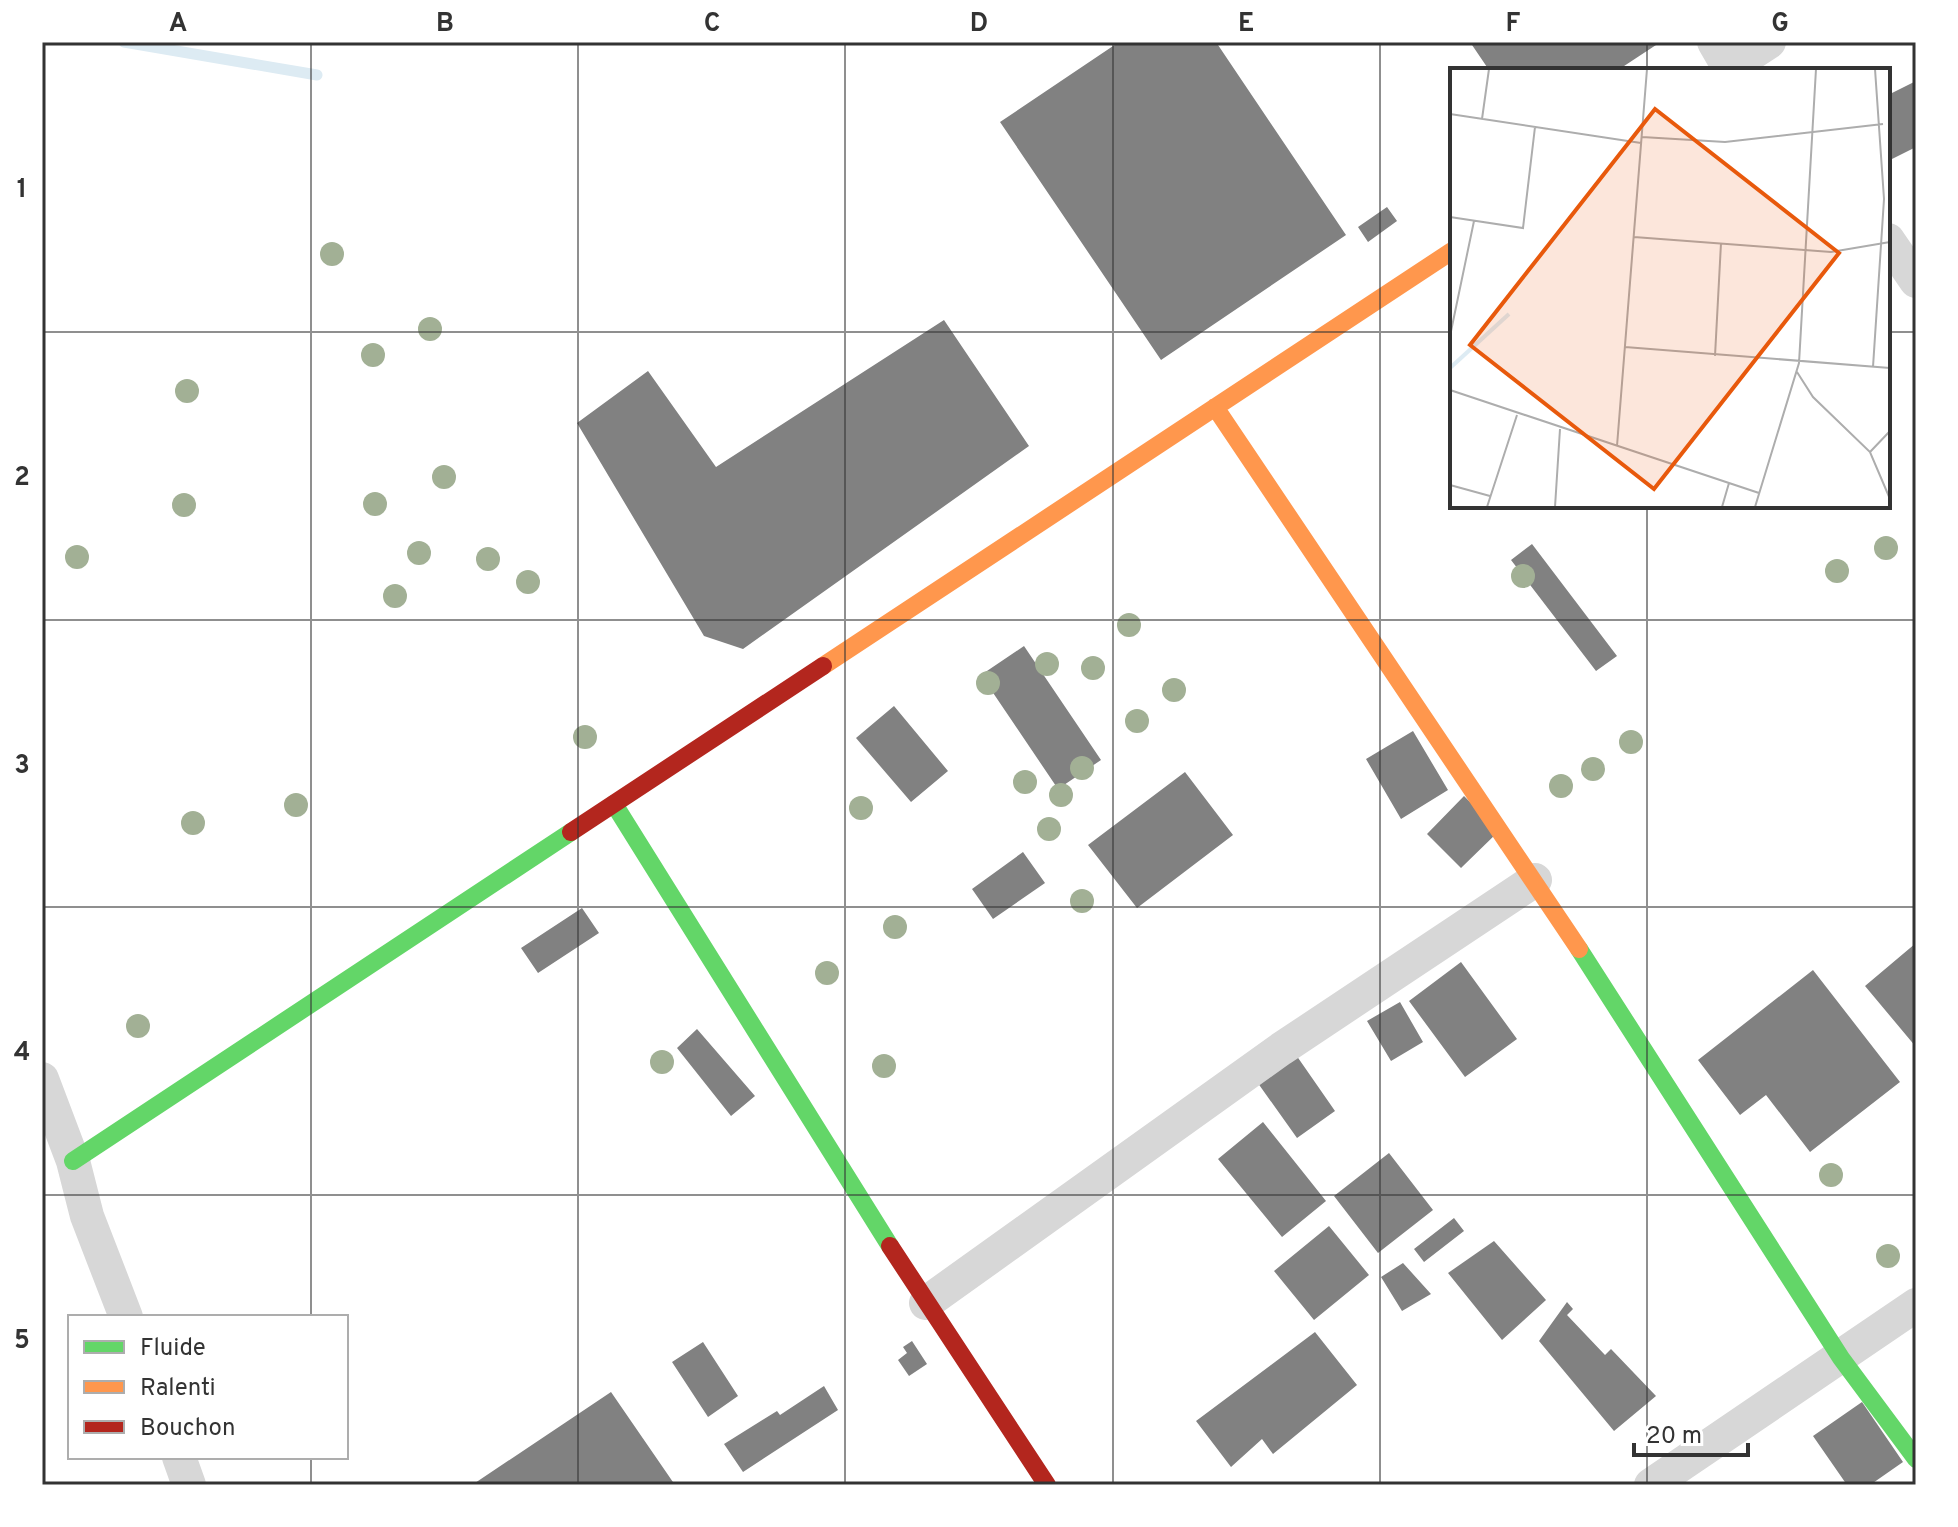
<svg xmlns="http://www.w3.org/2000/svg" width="1958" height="1527" font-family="Overpass,sans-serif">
  <rect width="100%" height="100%" fill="#fff"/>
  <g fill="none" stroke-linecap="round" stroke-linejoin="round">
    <path stroke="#ddebf3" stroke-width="11" d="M 124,42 L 317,75"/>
  </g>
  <path fill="#818181" d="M 1119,42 L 1216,42 L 1346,235 L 1161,360 L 1000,122 Z
    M 1470,42 L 1657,42 L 1656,45 L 1618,70 L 1489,70 Z
    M 1916,81 L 1916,147 L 1888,161 L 1888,95 Z
    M 1387,207 L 1397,221 L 1368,242 L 1358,227 Z
    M 944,320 L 1029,446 L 743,649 L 704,636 L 577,423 L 648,371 L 716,467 Z
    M 1532,544 L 1617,656 L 1596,671 L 1511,560 Z
    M 1024,646 L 1101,760 L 1058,789 L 981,675 Z
    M 894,706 L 948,771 L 911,802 L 856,738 Z
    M 1413,731 L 1448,790 L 1401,819 L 1366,759 Z
    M 1185,772 L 1233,835 L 1137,908 L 1088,845 Z
    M 1464,796 L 1499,831 L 1461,868 L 1427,834 Z
    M 1023,852 L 1045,883 L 993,919 L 972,889 Z
    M 582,908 L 599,933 L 538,973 L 521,948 Z
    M 1916,943 L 1916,1047 L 1865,986 Z
    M 1461,962 L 1517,1039 L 1465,1077 L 1409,1001 Z
    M 1813,970 L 1900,1082 L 1810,1152 L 1766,1095 L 1740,1115 L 1698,1060 Z
    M 1400,1002 L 1423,1042 L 1391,1061 L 1367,1021 Z
    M 697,1029 L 755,1096 L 731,1116 L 677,1048 Z
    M 1294,1052 L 1335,1111 L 1297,1138 L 1255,1079 Z
    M 1263,1122 L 1326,1201 L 1282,1237 L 1218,1159 Z
    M 1389,1153 L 1433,1210 L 1378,1253 L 1334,1196 Z
    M 1454,1218 L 1464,1231 L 1424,1262 L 1414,1249 Z
    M 1329,1226 L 1369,1275 L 1314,1320 L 1274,1271 Z
    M 1494,1241 L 1546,1300 L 1502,1340 L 1448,1273 Z
    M 1403,1263 L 1431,1294 L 1402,1311 L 1381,1277 Z
    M 1567,1302 L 1573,1309 L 1567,1315 L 1605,1355 L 1611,1349 L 1656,1396 L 1614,1431 L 1539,1341 Z
    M 1315,1332 L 1357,1385 L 1273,1454 L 1262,1439 L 1231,1467 L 1196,1421 Z
    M 912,1341 L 927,1364 L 909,1376 L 898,1360 L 907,1353 L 903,1347 Z
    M 703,1342 L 738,1396 L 708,1417 L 672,1362 Z
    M 824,1386 L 838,1410 L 743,1472 L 724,1444 L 777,1411 L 780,1415 Z
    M 611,1392 L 675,1485 L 472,1485 Z
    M 1862,1402 L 1903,1462 L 1870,1485 L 1847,1485 L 1813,1436 Z"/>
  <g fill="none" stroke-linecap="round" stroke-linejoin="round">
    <path stroke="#d7d7d7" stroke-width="34" d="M 1714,42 L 1729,68
      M 1726,70 L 1769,42
      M 1888,240 L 1916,281
      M 42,1079 L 73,1161 L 87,1216 L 126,1317
      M 926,1303 L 1281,1049 L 1535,880
      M 179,1457 L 189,1485
      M 1651,1485 L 1916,1305"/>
    <path stroke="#63d668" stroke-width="18" d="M 614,804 L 890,1246
      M 1579,949 L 1841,1358 L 1916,1459
      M 73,1161 L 571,832"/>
    <path stroke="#ff974d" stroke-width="18" d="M 1215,407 L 1579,949
      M 823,666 L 1452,251"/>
    <path stroke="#b3261e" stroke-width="18" d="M 571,832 L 823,666
      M 890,1246 L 1047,1485"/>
  </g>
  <g fill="#a2b095">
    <circle cx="332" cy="254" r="12"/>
    <circle cx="430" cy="329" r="12"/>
    <circle cx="373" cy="355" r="12"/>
    <circle cx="187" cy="391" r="12"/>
    <circle cx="444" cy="477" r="12"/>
    <circle cx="375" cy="504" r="12"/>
    <circle cx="184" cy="505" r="12"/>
    <circle cx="1886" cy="548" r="12"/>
    <circle cx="419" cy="553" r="12"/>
    <circle cx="77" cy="557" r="12"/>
    <circle cx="488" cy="559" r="12"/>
    <circle cx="1837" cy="571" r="12"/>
    <circle cx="1523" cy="576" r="12"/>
    <circle cx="528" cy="582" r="12"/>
    <circle cx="395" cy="596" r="12"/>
    <circle cx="1129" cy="625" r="12"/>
    <circle cx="1047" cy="664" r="12"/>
    <circle cx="1093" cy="668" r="12"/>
    <circle cx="988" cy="683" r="12"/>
    <circle cx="1174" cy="690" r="12"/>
    <circle cx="1137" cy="721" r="12"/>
    <circle cx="585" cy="737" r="12"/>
    <circle cx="1631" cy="742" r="12"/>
    <circle cx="1082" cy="768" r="12"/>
    <circle cx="1593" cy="769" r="12"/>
    <circle cx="1025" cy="782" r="12"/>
    <circle cx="1561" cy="786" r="12"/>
    <circle cx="1061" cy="795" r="12"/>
    <circle cx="296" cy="805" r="12"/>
    <circle cx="861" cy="808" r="12"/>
    <circle cx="193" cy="823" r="12"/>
    <circle cx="1049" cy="829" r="12"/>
    <circle cx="1082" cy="901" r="12"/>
    <circle cx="895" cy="927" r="12"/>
    <circle cx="827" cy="973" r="12"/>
    <circle cx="138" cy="1026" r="12"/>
    <circle cx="662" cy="1062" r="12"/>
    <circle cx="884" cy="1066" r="12"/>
    <circle cx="1831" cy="1175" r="12"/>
    <circle cx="1888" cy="1256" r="12"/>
  </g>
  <path fill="none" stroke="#333" stroke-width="2" stroke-opacity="0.55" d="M 311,42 L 311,1317M 578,42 L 578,1485M 845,42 L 845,1485M 1113,42 L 1113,1485M 1380,42 L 1380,1485M 1647,42 L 1647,70M 42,332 L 1452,332M 1888,332 L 1916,332M 1647,506 L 1647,1485M 42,620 L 1916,620M 42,907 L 1916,907M 42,1195 L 1916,1195M 311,1457 L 311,1485"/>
  <g transform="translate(1450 68)">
    <rect width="440" height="440" fill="#fff"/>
    <path fill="none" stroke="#ddebf3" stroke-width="4" d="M 0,300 L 59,246"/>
    <path fill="none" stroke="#adadad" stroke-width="2" d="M 0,46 L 191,75M 32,51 L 39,1M 192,69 L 275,74 L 433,56M 0,149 L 73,160 L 85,59M 184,169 L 381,184 L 440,174M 0,268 L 24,153M 175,279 L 440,300M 265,288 L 271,175M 423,299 L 434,131 L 425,1M 347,304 L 363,329 L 420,384 L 440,431M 0,322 L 309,425M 167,378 L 197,1M 420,384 L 440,363M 0,417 L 40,428M 37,439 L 67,347M 105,439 L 110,361M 272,439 L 279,415M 305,439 L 349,295 L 366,1"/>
    <path fill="#e8590c" fill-opacity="0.15" stroke="#e8590c" stroke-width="4" d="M 205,41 L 389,185 L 204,421 L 20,277 Z"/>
    <rect width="440" height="440" fill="none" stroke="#333" stroke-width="4"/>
  </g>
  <rect width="1958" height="1527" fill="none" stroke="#ffffff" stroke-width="88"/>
  <rect x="68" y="1315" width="280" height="144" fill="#ffffff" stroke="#adadad" stroke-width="2"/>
  <rect x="84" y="1341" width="40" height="12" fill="#63d668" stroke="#adadad" stroke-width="2"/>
  <text x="140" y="1355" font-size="24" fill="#333333">Fluide</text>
  <rect x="84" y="1381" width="40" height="12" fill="#ff974d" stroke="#adadad" stroke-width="2"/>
  <text x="140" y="1395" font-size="24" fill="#333333">Ralenti</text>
  <rect x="84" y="1421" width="40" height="12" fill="#b3261e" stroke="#adadad" stroke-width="2"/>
  <text x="140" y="1435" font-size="24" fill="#333333">Bouchon</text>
  <path d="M1634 1443v12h114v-12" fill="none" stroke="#333333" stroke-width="4"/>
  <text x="1646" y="1443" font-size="24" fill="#333333" stroke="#ffffff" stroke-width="6" paint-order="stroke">20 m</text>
  <rect x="44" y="44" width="1870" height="1439" fill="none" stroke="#333" stroke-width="3"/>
  <g font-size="26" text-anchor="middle" font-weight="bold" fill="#333">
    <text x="178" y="31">A</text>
    <text x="445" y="31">B</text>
    <text x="712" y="31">C</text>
    <text x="979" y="31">D</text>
    <text x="1246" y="31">E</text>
    <text x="1513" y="31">F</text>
    <text x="1780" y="31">G</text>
    <text x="22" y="197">1</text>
    <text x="22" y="485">2</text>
    <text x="22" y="773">3</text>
    <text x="22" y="1060">4</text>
    <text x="22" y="1348">5</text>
  </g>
</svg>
